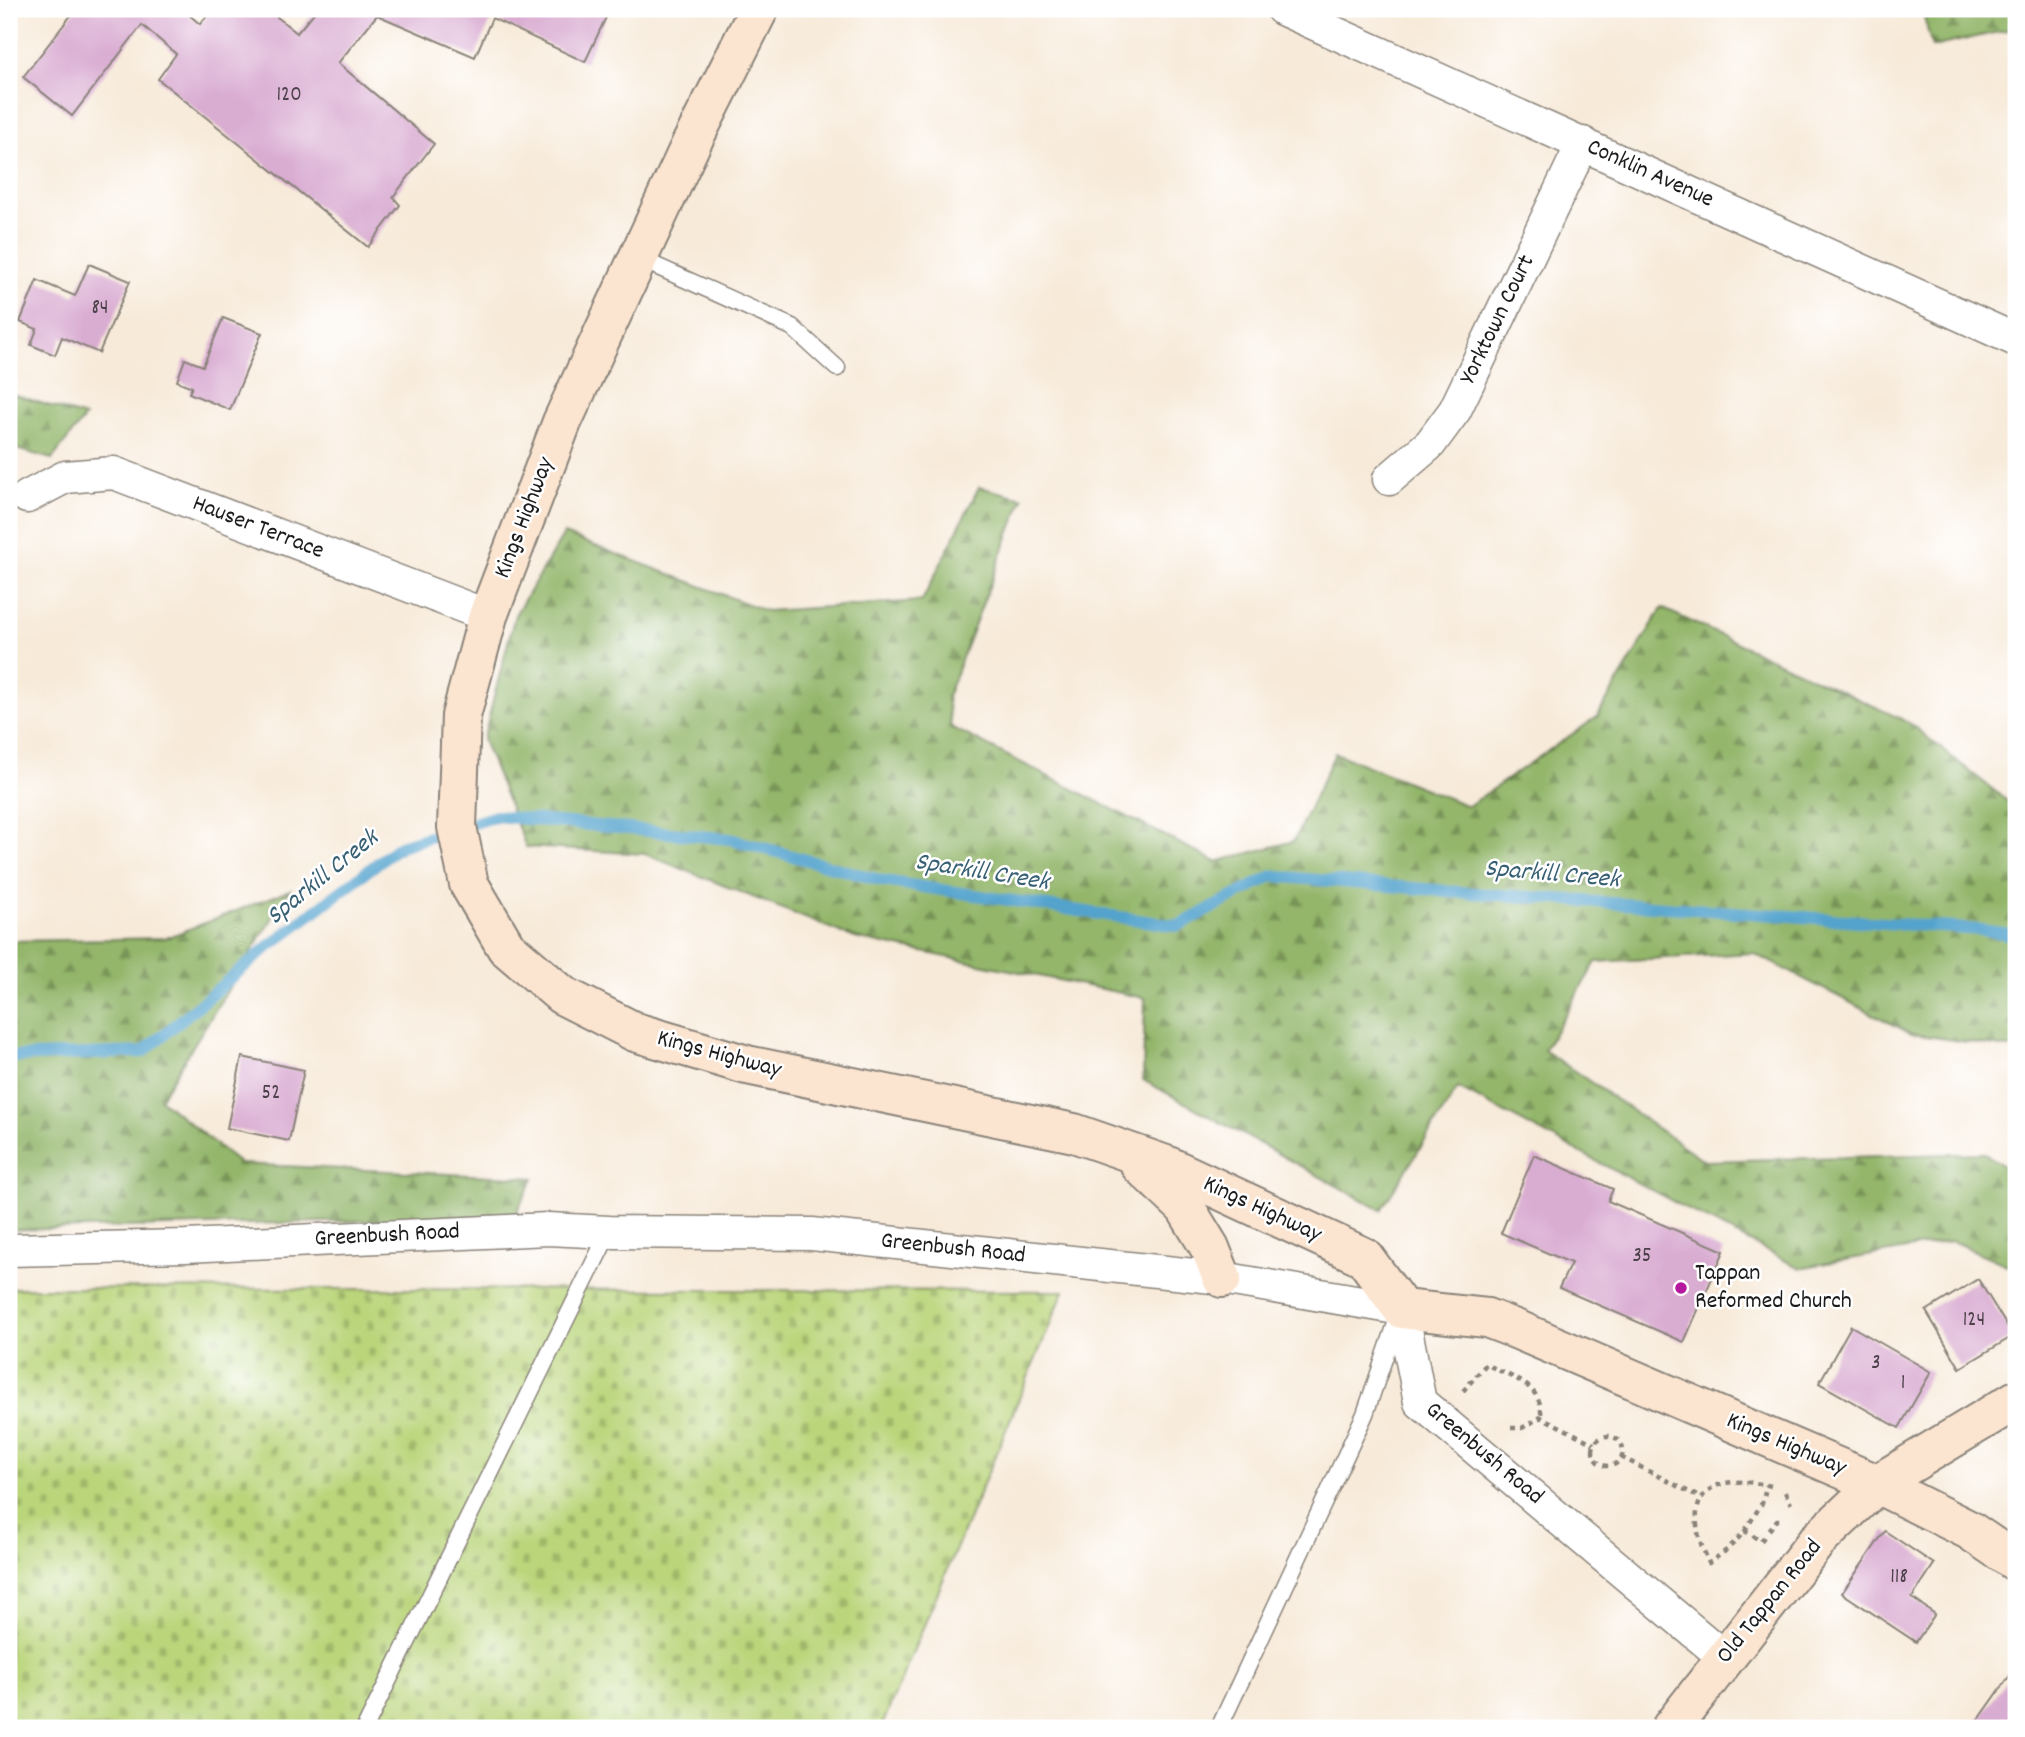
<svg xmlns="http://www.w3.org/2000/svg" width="2025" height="1737" font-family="Dekko,sans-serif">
  <defs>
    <pattern id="forest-firs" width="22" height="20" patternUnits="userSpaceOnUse" patternTransform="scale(1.75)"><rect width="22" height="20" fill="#93b66a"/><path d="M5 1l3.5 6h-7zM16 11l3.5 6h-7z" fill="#779356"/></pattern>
    <pattern id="cemetery-stones" width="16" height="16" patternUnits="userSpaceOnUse" patternTransform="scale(1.75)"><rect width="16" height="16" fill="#bad57a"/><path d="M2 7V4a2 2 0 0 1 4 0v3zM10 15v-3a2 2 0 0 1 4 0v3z" fill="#9fb669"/></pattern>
  </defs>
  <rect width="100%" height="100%" fill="#fff"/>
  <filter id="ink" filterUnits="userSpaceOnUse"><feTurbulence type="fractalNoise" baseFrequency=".0143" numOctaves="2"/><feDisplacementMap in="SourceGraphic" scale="14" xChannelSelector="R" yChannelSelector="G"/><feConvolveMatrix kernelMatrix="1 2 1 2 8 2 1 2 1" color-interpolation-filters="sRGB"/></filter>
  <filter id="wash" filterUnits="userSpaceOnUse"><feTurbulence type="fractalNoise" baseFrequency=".00686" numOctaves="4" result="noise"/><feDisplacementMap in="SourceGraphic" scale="28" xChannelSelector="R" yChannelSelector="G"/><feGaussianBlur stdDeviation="1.57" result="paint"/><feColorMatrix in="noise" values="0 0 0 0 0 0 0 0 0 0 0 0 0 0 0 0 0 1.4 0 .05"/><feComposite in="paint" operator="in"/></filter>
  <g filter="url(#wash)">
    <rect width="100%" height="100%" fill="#f7ead9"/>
    <path fill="url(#forest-firs)" stroke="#586943" stroke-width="2" d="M 1922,9 L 2016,9 L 2016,28 L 1932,47 Z
      M 9,393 L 85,417 L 52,459 L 9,447 Z
      M 979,487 L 1023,498 L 947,697 L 951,727 L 1216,862 L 1294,841 L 1335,753 L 1468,806 L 1597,717 L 1662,608 L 1908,722 L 2016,808 L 2016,1049 L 1912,1034 L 1753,953 L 1596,962 L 1544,1050 L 1705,1161 L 1984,1153 L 2016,1174 L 2016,1269 L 1952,1241 L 1799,1268 L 1458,1088 L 1381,1210 L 1143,1080 L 1145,998 L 855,938 L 645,854 L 526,847 L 483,740 L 515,615 L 564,534 L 766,611 L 922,601 Z
      M 290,890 L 160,1099 L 240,1164 L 534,1178 L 514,1217 L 9,1230 L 9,941 L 166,938 Z"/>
    <path fill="url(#cemetery-stones)" stroke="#6b784b" stroke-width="2" d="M 9,1288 L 1064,1291 L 881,1728 L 9,1728 Z"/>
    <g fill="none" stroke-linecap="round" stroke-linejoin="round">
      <path stroke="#53a3cd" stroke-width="12" d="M 9,1057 L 143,1052 L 268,947 L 400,846 L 496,816 L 730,839 L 883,881 L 1178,926 L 1272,876 L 1447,891 L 1981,930 L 2016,935"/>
    </g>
    <g id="blocks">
      <path fill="#d9acd1" d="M 76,9 L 182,9 L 200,24 L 213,9 L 267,9 L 297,33 L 317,9 L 598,9 L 608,13 L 585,62 L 492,18 L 475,57 L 377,15 L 338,63 L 434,144 L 393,197 L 400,205 L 368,247 L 158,79 L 176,54 L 142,25 L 72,116 L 23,77 Z
        M 89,264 L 130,281 L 99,353 L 62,337 L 55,355 L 31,345 L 37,329 L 20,322 L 37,280 L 75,296 Z
        M 223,318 L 262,333 L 230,410 L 189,393 L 192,387 L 177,381 L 185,359 L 203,366 Z
        M 242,1057 L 304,1070 L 289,1141 L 227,1128 Z
        M 1534,1155 L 1613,1189 L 1608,1201 L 1724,1251 L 1684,1342 L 1559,1288 L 1571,1263 L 1501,1233 Z
        M 1978,1279 L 2013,1336 L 1960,1368 L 1926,1311 Z
        M 1851,1326 L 1931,1372 L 1899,1428 L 1819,1383 Z
        M 1885,1531 L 1934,1564 L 1912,1598 L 1935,1614 L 1916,1642 L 1842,1593 Z
        M 2016,1667 L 2016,1728 L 1973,1728 Z"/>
    </g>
  </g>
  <g filter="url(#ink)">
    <use href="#blocks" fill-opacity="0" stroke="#8a837a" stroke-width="2"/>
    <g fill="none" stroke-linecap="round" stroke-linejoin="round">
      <g stroke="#8a837a" stroke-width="19">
        <path id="lane" d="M 638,258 L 792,327 L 837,368
          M 365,1728 L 609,1232
          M 1219,1728 L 1365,1414 L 1398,1318"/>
      </g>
      <g stroke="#8a837a" stroke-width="35">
        <path id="street" d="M 1282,9 L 2016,340
          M 1389,479 L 1430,444 L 1455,410 L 1583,143
          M 27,497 L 65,477 L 114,473 L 488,616
          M 9,1250 L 186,1246 L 548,1229 L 609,1232 L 812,1234 L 1222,1278 L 1402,1309 L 1420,1402 L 1725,1658"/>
      </g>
      <g stroke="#8a837a" stroke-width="42">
        <path id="secondary" d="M 759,9 L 691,144 L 562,422 L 488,616 L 461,716 L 457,827 L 469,884 L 506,947 L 562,995 L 635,1032 L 747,1065 L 1074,1133 L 1166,1165 L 1364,1257 L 1402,1309 L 1487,1318 L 1518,1330 L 1877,1484 L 1969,1530 L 2016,1562
          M 1140,1165 L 1185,1207 L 1210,1248 L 1222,1278
          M 1671,1728 L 1817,1541 L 1877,1484 L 2016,1400"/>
      </g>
      <path stroke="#8a837a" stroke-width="4.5" stroke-dasharray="5 5" stroke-linecap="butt" d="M 1490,1366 C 1514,1379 1543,1385 1541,1417
        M 1463,1391 L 1489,1361
        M 1511,1428 L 1522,1428 L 1541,1417 L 1594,1444
        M1593 1451a15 15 0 1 1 30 0a15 15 0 1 1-30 0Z
        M 1621,1457 L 1701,1498
        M 1785,1492 L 1791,1504
        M 1769,1530 L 1777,1520 L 1783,1520
        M 1745,1531 L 1762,1503 L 1767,1485
        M 1764,1537 L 1761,1541 L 1745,1531 L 1728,1549 L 1709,1563 C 1706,1555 1701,1546 1699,1537 C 1686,1481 1729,1476 1771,1486"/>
      <use href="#lane" stroke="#fff" stroke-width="16"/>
      <use href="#street" stroke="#fff" stroke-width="32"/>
      <use href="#secondary" stroke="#fce5d0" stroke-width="38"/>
    </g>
  </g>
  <circle fill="#b5179e" stroke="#fff" stroke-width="2.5" cx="1681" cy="1288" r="7"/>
  <g text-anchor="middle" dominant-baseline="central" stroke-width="5" stroke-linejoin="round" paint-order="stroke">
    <g font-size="21" fill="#4b4049">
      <text x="289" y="96">120</text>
      <text x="100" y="309">84</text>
      <text x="271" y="1094">52</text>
      <text x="1642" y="1257">35</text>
      <text x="1974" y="1321">124</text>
      <text x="1876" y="1364">3</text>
      <text x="1903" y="1384">1</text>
      <text x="1899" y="1578">118</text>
    </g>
    <g font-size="24" fill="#1c1c1c" stroke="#fff">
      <text transform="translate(1650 174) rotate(24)">Conklin Avenue</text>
      <text transform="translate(1498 320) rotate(-64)">Yorktown Court</text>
      <text transform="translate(525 518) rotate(-69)">Kings Highway</text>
      <text transform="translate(258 528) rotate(21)">Hauser Terrace</text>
      <text transform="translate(719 1055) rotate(15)">Kings Highway</text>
      <text transform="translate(1262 1210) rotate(25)">Kings Highway</text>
      <text transform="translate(387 1236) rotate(-3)">Greenbush Road</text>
      <text transform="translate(953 1249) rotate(6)">Greenbush Road</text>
      <text transform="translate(1786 1445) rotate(23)">Kings Highway</text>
      <text transform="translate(1484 1454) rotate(40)">Greenbush Road</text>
      <text transform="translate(1770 1602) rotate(-51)">Old Tappan Road</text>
    </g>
    <g font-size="24" fill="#1c1c1c" stroke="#fff" text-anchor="start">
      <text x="1695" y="1274">Tappan<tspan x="1695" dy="28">Reformed Church</tspan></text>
    </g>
    <g font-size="26" font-style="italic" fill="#386074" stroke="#fff">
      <text transform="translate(982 873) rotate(9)">Sparkill Creek</text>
      <text transform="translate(1552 875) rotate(5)">Sparkill Creek</text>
      <text transform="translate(323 878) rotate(-39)">Sparkill Creek</text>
    </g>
  </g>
  <rect width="2025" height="1737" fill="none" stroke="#fff" stroke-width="35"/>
</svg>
